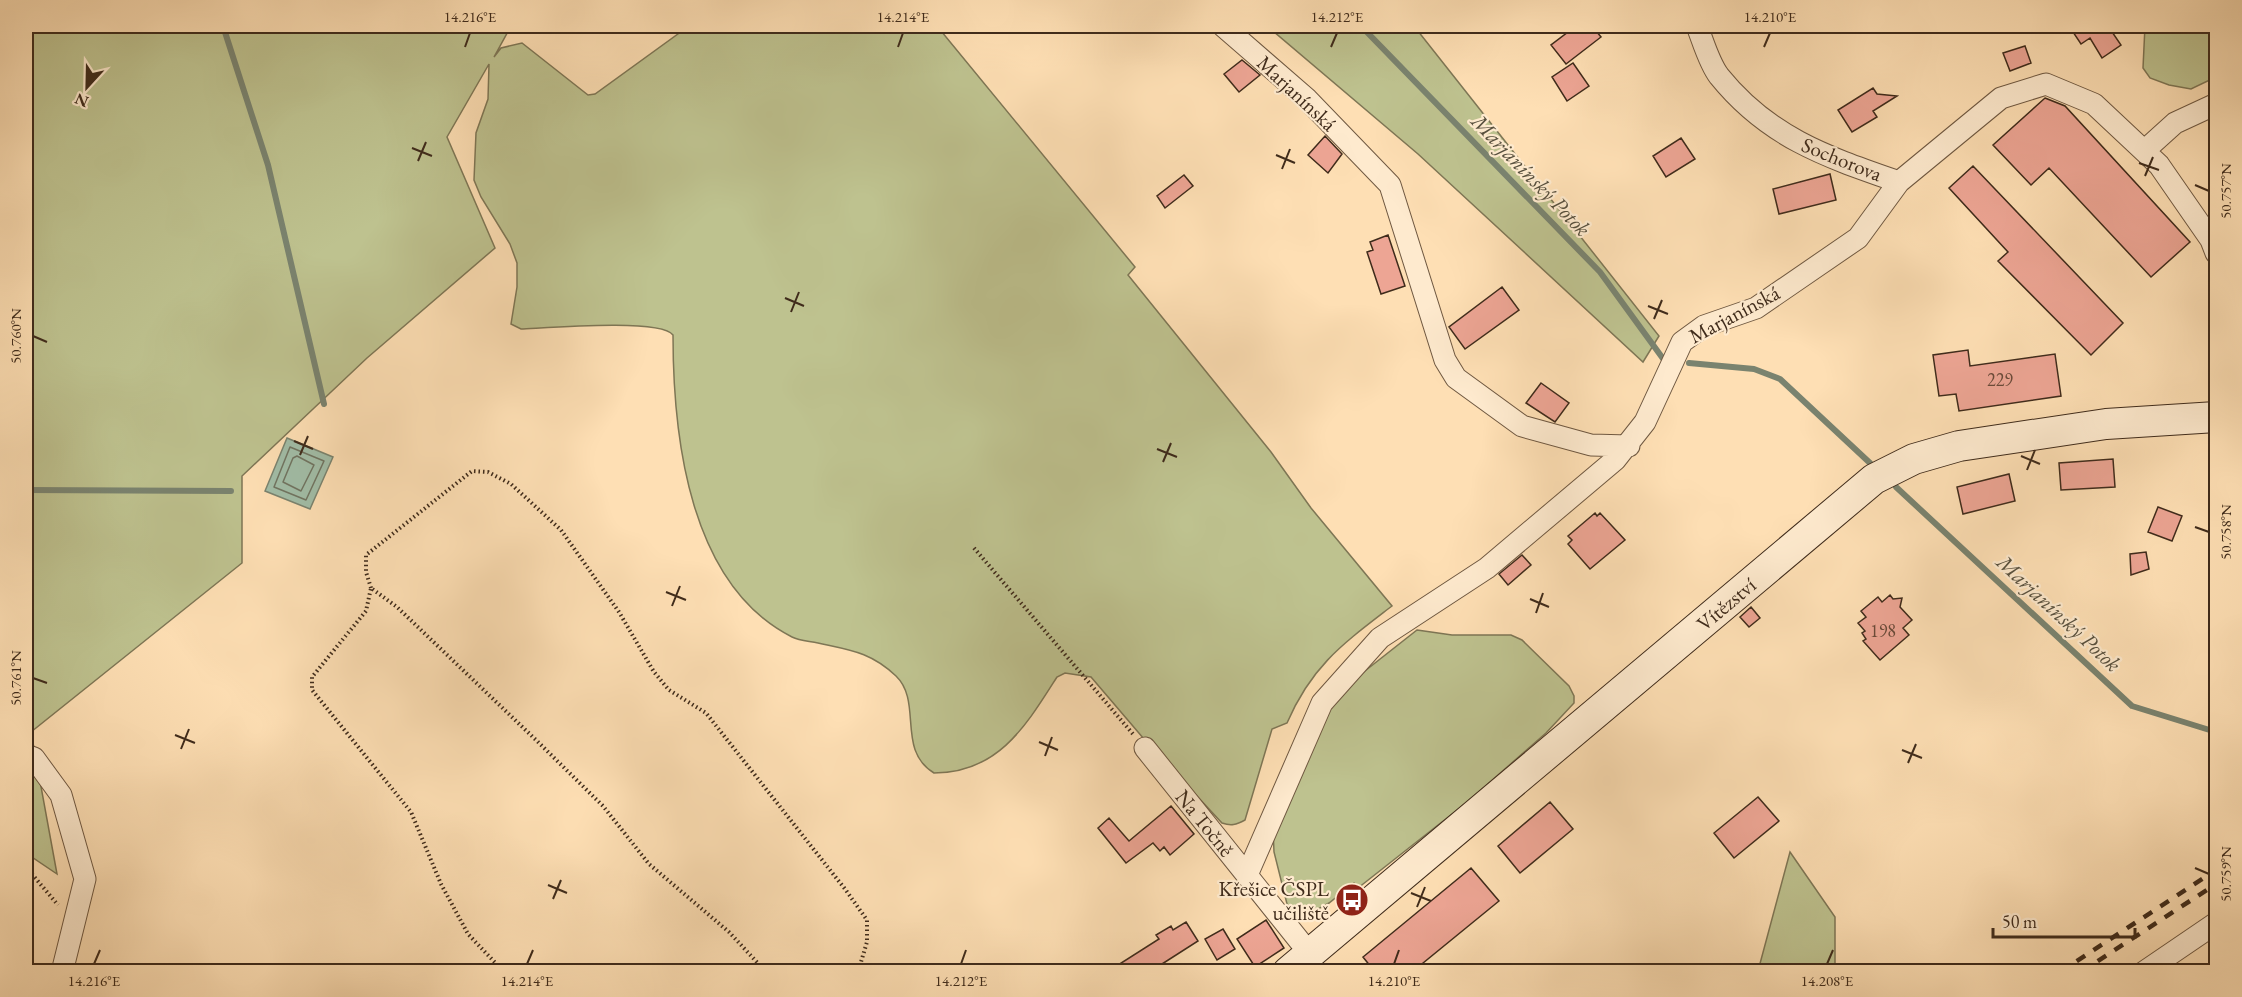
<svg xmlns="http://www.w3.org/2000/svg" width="2242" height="997" font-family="'EB Garamond',serif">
  <rect width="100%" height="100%" fill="#fedfb4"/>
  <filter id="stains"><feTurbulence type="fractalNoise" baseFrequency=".00333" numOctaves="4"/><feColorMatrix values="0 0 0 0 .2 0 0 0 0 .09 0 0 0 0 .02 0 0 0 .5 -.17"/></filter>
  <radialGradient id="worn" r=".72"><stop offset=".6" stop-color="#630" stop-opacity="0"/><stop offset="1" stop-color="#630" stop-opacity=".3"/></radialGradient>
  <path fill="#bec28f" stroke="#7e7655" stroke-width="1.5" d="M 26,26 L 511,26 L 494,57 L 501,48 L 522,43 L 588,95 L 595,94 L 689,26 L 937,26 L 1135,267 L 1128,275 L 1271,452 L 1311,508 L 1392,606 C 1344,643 1312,665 1287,723 L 1272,729 L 1245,820 C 1236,825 1231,826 1222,823 L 1144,739 L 1091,677 L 1065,673 L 1057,677 C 1027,724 999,773 934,773 C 896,750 923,702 896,676 C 871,652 850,650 818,643 C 809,641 800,641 792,637 C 689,585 673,437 673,335 C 661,318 545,328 521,329 L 511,324 L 517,287 L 517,263 L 510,244 L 481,197 L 474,180 L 476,133 L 488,99 L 489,64 L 447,137 L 495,248 L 367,358 L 242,476 L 242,563 L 31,732 L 57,874 L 26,853 Z
    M 1267,26 L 1414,26 L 1659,336 L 1643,362 L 1418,154 Z
    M 2145,26 L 2216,26 L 2216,77 L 2191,89 L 2169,85 L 2150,78 L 2143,68 Z
    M 1417,630 L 1452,635 L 1511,635 L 1522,640 L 1569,686 L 1574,696 L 1574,703 L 1546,733 L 1466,803 L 1358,888 L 1354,883 L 1329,903 L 1302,918 L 1297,918 L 1287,904 L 1274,852 L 1273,830 L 1319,720 L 1356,678 Z
    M 1790,852 L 1835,917 L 1835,971 L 1758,971 Z"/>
  <path fill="#a1bda7" stroke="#7a836f" stroke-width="1.5" d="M 287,438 L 333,457 L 310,509 L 265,491 Z"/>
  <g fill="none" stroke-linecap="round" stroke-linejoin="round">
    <path stroke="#707461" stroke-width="1.5" d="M 290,447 L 324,461 L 306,500 L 274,487 Z
      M 297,456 L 314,465 L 301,491 L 283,482 L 293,458 Z"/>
    <path stroke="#7a836f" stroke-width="6" d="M 223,26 L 268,165 L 324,404
      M 1361,26 L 1600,272 L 1664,360
      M 1689,363 L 1754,369 L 1780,379 L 1870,463
      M 1896,487 L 2132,706 L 2216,732
      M 26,490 L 231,491"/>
  </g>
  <path fill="#eda594" stroke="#3f2b1b" stroke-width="1.5" d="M 1576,26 L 1592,26 L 1601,37 L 1566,64 L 1551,45 Z
    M 2069,26 L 2108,26 L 2121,45 L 2102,58 L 2090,38 L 2081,44 Z
    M 2025,46 L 2031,63 L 2010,71 L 2003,53 Z
    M 1242,60 L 1260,75 L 1239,92 L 1224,74 Z
    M 1573,63 L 1589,86 L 1567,101 L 1552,77 Z
    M 1873,88 L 1877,94 L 1897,96 L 1873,111 L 1877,117 L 1852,132 L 1838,110 Z
    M 2045,98 L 2065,106 L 2190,242 L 2151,277 L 2049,168 L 2031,185 L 1993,145 Z
    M 1325,136 L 1342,154 L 1328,173 L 1308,155 Z
    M 1681,138 L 1695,159 L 1666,177 L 1653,156 Z
    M 1973,166 L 2123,323 L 2091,355 L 1998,261 L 2008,252 L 1949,188 Z
    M 1830,174 L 1836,200 L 1779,214 L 1773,189 Z
    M 1184,175 L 1193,186 L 1165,208 L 1157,196 Z
    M 1388,235 L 1405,286 L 1381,294 L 1367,252 L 1373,250 L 1370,242 Z
    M 1502,287 L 1519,310 L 1465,349 L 1449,327 Z
    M 1968,350 L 1970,366 L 2055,354 L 2061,396 L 1959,411 L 1956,394 L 1939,396 L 1933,355 Z
    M 1541,383 L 1569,403 L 1555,422 L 1526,403 Z
    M 2113,459 L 2115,487 L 2061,490 L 2059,463 Z
    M 2009,474 L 2015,501 L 1963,514 L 1957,487 Z
    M 2158,507 L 2182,516 L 2172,541 L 2148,532 Z
    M 1595,513 L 1597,516 L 1600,513 L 1625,540 L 1590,569 L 1568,544 L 1572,540 L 1568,536 Z
    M 2146,552 L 2149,569 L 2131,575 L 2130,554 Z
    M 1522,555 L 1531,565 L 1508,585 L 1499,574 Z
    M 1890,595 L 1893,599 L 1902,598 L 1900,607 L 1912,620 L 1903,628 L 1909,635 L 1880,660 L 1863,641 L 1866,639 L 1862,633 L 1865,631 L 1858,623 L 1866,617 L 1861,611 L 1878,597 L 1882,602 Z
    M 1751,607 L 1760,618 L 1749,627 L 1740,617 Z
    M 1758,797 L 1779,821 L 1734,858 L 1714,833 Z
    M 1550,802 L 1573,829 L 1520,873 L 1498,846 Z
    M 1171,806 L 1194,834 L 1170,855 L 1164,847 L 1160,851 L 1153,843 L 1126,863 L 1098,828 L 1109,818 L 1129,841 Z
    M 1471,868 L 1499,901 L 1412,972 L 1375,972 L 1363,957 Z
    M 1266,920 L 1284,948 L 1255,967 L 1237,939 Z
    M 1186,922 L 1198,941 L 1162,964 L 1150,972 L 1107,972 L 1159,939 L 1156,935 L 1171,926 L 1173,930 Z
    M 1223,929 L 1235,949 L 1217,960 L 1205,939 Z"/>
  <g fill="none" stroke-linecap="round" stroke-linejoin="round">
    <g stroke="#6f5841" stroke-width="23">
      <path id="minor" d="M 1223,26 L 1307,99 L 1390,185 L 1445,360 L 1456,378 L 1522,426 L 1591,445 L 1629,446
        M 1697,26 C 1703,41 1709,63 1719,76 C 1769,138 1827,157 1899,182
        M 2144,151 L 2175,123 L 2216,104
        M 1145,748 L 1310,954
        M 26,755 L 34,758 L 61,795 L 85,879 L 62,972
        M 1247,875 L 1322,703 L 1380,638 L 1487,568 L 1615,460 L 1645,422 L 1682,342 L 1704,326 L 1756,308 L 1858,238 L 1899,182 L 2001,98 L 2046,84 L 2094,104 L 2159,165 L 2211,240 L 2216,253
        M 2144,972 L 2216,923"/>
    </g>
    <g stroke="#3f2b1b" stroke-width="32">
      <path id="secondary" d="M 1288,972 L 1874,479 L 1914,459 L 1959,446 L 2106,424 L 2216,417"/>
    </g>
    <path stroke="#3f2b1b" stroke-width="4" stroke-dasharray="1.5 3" stroke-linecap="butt" d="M 974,548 L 1133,734
      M 371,588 L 366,572 L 366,555 L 472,471 L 488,472 L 511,484 L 561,530 L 619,612 L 654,672 L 669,690 L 706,713 L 845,889 L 867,920 L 867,942 L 858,972
      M 26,867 L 58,905
      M 504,972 L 468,934 L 441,884 L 411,812 L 312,690 L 312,677 L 366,611 L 371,588 L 397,607 L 536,740 L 603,806 L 649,864 L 729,932 L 766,972"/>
    <use href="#minor" stroke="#feeace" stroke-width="21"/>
    <use href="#secondary" stroke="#feeace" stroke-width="30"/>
    <path stroke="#3f2b1b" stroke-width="4.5" stroke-dasharray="10 10" stroke-linecap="butt" d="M 2060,972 L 2216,870
      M 2081,972 L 2216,884"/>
  </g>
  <path fill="none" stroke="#3f2b1b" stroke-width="2" d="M 465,47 L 470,33M 898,47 L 903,33M 1331,47 L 1337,33M 1764,47 L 1770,33M 412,148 L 432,156M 1276,155 L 1295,163M 418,161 L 426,142M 2139,163 L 2159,170M 1282,169 L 1290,149M 2145,176 L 2153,157M 2195,185 L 2209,191M 785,298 L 804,306M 1648,306 L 1668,314M 791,312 L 799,292M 1654,319 L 1662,300M 33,336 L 47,342M 294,441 L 313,449M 1157,449 L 1177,457M 300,455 L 308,436M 2021,456 L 2040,464M 1163,462 L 1171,443M 2027,470 L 2035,450M 2195,527 L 2209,532M 666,592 L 686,600M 1530,599 L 1549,607M 672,606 L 680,586M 1536,613 L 1543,593M 33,678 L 47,683M 175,735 L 195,743M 1039,742 L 1058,750M 181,749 L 189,729M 1902,750 L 1922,758M 1045,756 L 1052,737M 1908,763 L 1916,744M 2195,868 L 2209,874M 548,885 L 567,893M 1411,893 L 1431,901M 553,899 L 561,880M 1417,907 L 1425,887M 94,964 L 100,950M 527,964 L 533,950M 961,964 L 966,950M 1394,964 L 1399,950M 1827,964 L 1833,950"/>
  <defs>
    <g id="bus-disc" transform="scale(1.725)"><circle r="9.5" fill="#8f2418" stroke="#feeace"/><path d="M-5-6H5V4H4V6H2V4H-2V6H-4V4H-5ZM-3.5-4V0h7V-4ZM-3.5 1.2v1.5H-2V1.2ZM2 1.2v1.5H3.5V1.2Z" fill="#fff"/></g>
  </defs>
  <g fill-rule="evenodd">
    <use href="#bus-disc" x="1352" y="900"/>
  </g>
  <g text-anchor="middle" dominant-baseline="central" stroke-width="4.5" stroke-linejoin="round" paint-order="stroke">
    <g font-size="18" fill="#6a4a39">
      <text x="2000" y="379">229</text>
      <text x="1883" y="630">198</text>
    </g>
    <g font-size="21" fill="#3f2b1b" stroke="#feeace">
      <text transform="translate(1297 93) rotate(43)">Marjanínská</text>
      <text transform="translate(1842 159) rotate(22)">Sochorova</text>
      <text transform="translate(1734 314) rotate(-28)">Marjanínská</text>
      <text transform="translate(1726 604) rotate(-40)">Vítězství</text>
      <text transform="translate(1205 823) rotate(51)">Na Točně</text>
    </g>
    <g font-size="21" fill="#3f2b1b" stroke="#feeace" text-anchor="end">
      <text x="1329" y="888">Křešice ČSPL<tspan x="1329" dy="24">učiliště</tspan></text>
    </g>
    <g font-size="22" font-style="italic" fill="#58503e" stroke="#feeace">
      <text transform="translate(1531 175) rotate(46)">Marjanínský Potok</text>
      <text transform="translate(2059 613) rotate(43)">Marjanínský Potok</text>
    </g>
  </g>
  <rect width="2242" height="997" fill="none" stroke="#fedfb4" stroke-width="66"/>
  <g transform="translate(87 87) rotate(202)" stroke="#feeace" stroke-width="4.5" paint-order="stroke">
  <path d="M0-4.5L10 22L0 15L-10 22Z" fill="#3f2b1b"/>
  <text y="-9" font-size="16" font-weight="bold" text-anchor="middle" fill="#3f2b1b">N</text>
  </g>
  <path d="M1993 928v9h142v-9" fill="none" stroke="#3f2b1b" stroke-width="3"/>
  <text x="2002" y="928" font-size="18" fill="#3f2b1b" stroke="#feeace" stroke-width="4.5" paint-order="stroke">50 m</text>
  <rect x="33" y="33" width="2176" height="931" fill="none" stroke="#3f2b1b" stroke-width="2"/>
  <g font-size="15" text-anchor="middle" fill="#3f2b1b">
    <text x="470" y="22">14.216°E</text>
    <text x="903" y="22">14.214°E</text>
    <text x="1337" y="22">14.212°E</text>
    <text x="1770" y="22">14.210°E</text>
    <text transform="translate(2226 191) rotate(-90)" y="5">50.757°N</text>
    <text transform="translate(16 336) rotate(-90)" y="5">50.760°N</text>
    <text transform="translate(2226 532) rotate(-90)" y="5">50.758°N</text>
    <text transform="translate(16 678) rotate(-90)" y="5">50.761°N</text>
    <text transform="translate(2226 874) rotate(-90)" y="5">50.759°N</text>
    <text x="94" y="986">14.216°E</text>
    <text x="527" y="986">14.214°E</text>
    <text x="961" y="986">14.212°E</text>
    <text x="1394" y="986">14.210°E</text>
    <text x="1827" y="986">14.208°E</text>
  </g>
  <rect width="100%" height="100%" filter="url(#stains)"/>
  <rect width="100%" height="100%" fill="url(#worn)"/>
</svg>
